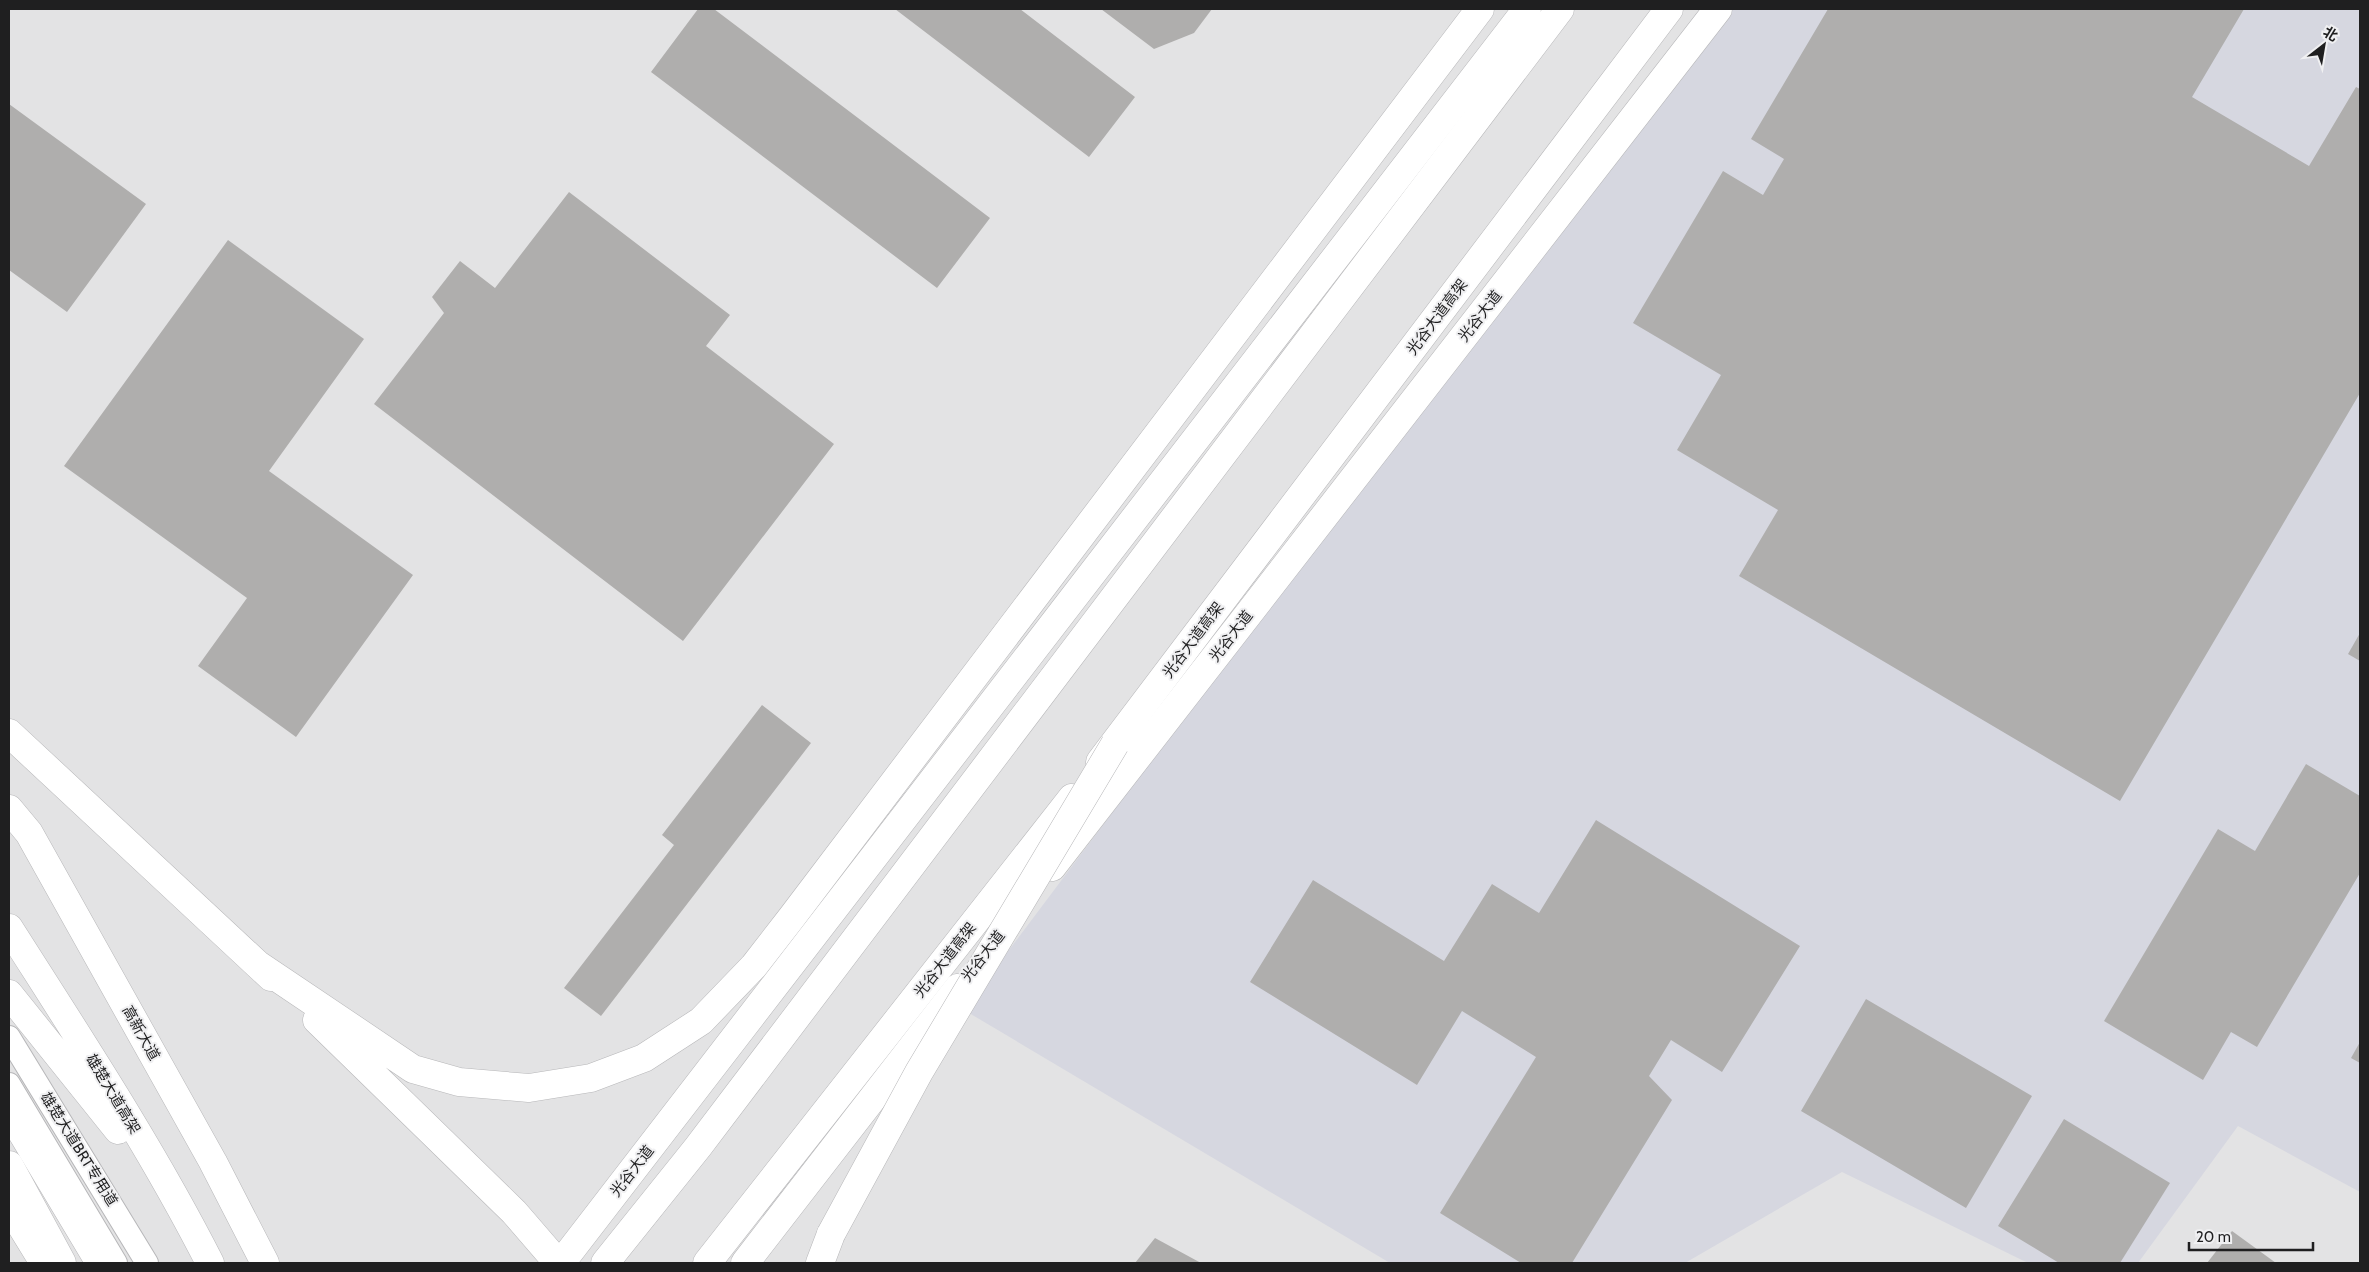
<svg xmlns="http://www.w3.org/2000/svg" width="2369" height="1272" font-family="Cabin,'Noto Sans SC',sans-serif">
  <rect width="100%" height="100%" fill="#e3e3e4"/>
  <path fill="#d6d7e0" d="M 1716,9 L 2360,9 L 2360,1192 L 2238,1126 L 2138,1263 L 2028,1263 L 1842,1172 L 1685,1263 L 1390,1263 L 964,1010 Z"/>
  <path fill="#afaead" d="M 698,9 L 714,9 L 990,218 L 937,288 L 651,72 Z
    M 895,9 L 1020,9 L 1135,97 L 1089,157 Z
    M 1101,9 L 1212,9 L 1194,33 L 1154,49 Z
    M 1828,9 L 2244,9 L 2192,97 L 2309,166 L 2356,87 L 2360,89 L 2360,393 L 2120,801 L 1739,576 L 1778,510 L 1677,450 L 1721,375 L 1633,323 L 1723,171 L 1763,195 L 1784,159 L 1751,139 Z
    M 9,104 L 146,204 L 67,312 L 9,270 Z
    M 569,192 L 730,315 L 706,346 L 834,444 L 683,641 L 374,404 L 444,313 L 432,297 L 460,261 L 495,288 Z
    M 228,240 L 364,339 L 269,471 L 413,575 L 296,737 L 198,666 L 247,598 L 64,466 Z
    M 2360,633 L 2360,661 L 2348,654 Z
    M 762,705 L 811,743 L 601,1016 L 564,988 L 674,845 L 662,835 Z
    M 2306,764 L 2360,796 L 2360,873 L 2257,1047 L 2231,1032 L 2203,1080 L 2104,1021 L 2218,829 L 2255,851 Z
    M 1596,820 L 1800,946 L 1722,1072 L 1671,1040 L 1649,1076 L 1672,1100 L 1572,1263 L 1521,1263 L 1440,1213 L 1536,1057 L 1462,1011 L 1417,1085 L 1250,982 L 1313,880 L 1444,961 L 1492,884 L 1539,913 Z
    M 1866,999 L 2032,1096 L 1966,1208 L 1801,1111 Z
    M 2360,1042 L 2360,1063 L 2351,1058 Z
    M 2064,1119 L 2170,1183 L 2120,1263 L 2059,1263 L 1998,1226 Z
    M 2232,1231 L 2276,1263 L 2207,1263 Z
    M 1155,1238 L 1201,1263 L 1135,1263 Z"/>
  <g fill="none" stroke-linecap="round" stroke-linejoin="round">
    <g stroke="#b7b7b9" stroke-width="24">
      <path id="lane" d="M 9,1037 L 147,1263
        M 9,1084 L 116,1263"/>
    </g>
    <g stroke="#b7b7b9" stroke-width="29">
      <path id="primary" d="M 9,809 L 29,833 L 213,1162 L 265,1263
        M 1052,867 L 1718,9
        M 9,1165 L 62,1263
        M 561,1263 L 1527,9
        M 745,1263 L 958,988"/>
    </g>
    <g stroke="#b7b7b9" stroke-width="29">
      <path id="highway" d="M 9,733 L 271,977
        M 1100,762 L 1669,9
        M 9,928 C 79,1038 151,1147 210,1263
        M 257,964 L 413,1069 L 459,1082 L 529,1088 L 591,1078 L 644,1058 L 701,1021 L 754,966 L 792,917 L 1480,9
        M 9,994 L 118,1130
        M 317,1020 L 514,1212 L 558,1263
        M 9,1111 L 100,1263
        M 9,1206 L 44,1263
        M 605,1263 L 698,1147 L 1560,9
        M 707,1263 L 1072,798
        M 820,1263 L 831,1234"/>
    </g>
    <use href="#lane" stroke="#fff" stroke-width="22"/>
    <use href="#primary" stroke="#fff" stroke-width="28"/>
    <use href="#highway" stroke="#fff" stroke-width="28"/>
    <g stroke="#b7b7b9" stroke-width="29" stroke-linecap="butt">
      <path id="highway-bridge" d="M 831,1234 L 919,1072 L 1115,744"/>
    </g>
    <use href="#highway-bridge" stroke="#fff" stroke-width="28"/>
  </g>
  <g text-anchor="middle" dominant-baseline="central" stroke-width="4" stroke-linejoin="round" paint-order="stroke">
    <g font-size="15" fill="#1f1f20" stroke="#f0f0f2">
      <text transform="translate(1480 316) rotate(-52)">光谷大道</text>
      <text transform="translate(1437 317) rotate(-53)">光谷大道高架</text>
      <text transform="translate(1231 636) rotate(-52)">光谷大道</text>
      <text transform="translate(1193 640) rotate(-53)">光谷大道高架</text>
      <text transform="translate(983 956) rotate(-52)">光谷大道</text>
      <text transform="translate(945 960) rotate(-52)">光谷大道高架</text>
      <text transform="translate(141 1033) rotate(61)">高新大道</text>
      <text transform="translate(113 1094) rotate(59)">雄楚大道高架</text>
      <text transform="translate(79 1149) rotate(58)">雄楚大道BRT专用道</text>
      <text transform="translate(632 1171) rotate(-52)">光谷大道</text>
    </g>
  </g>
  <rect width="2369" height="1272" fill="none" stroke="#1f1f20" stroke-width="20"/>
  <g transform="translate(2324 45) rotate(31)" stroke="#f0f0f2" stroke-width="4" paint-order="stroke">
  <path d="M0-4L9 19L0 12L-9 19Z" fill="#1f1f20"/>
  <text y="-8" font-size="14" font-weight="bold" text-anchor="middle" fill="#1f1f20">北</text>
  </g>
  <path d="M2189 1242v8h124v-8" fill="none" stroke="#1f1f20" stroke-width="2.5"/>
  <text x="2196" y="1242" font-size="15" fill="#1f1f20" stroke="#f0f0f2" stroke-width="4" paint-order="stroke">20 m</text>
</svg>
